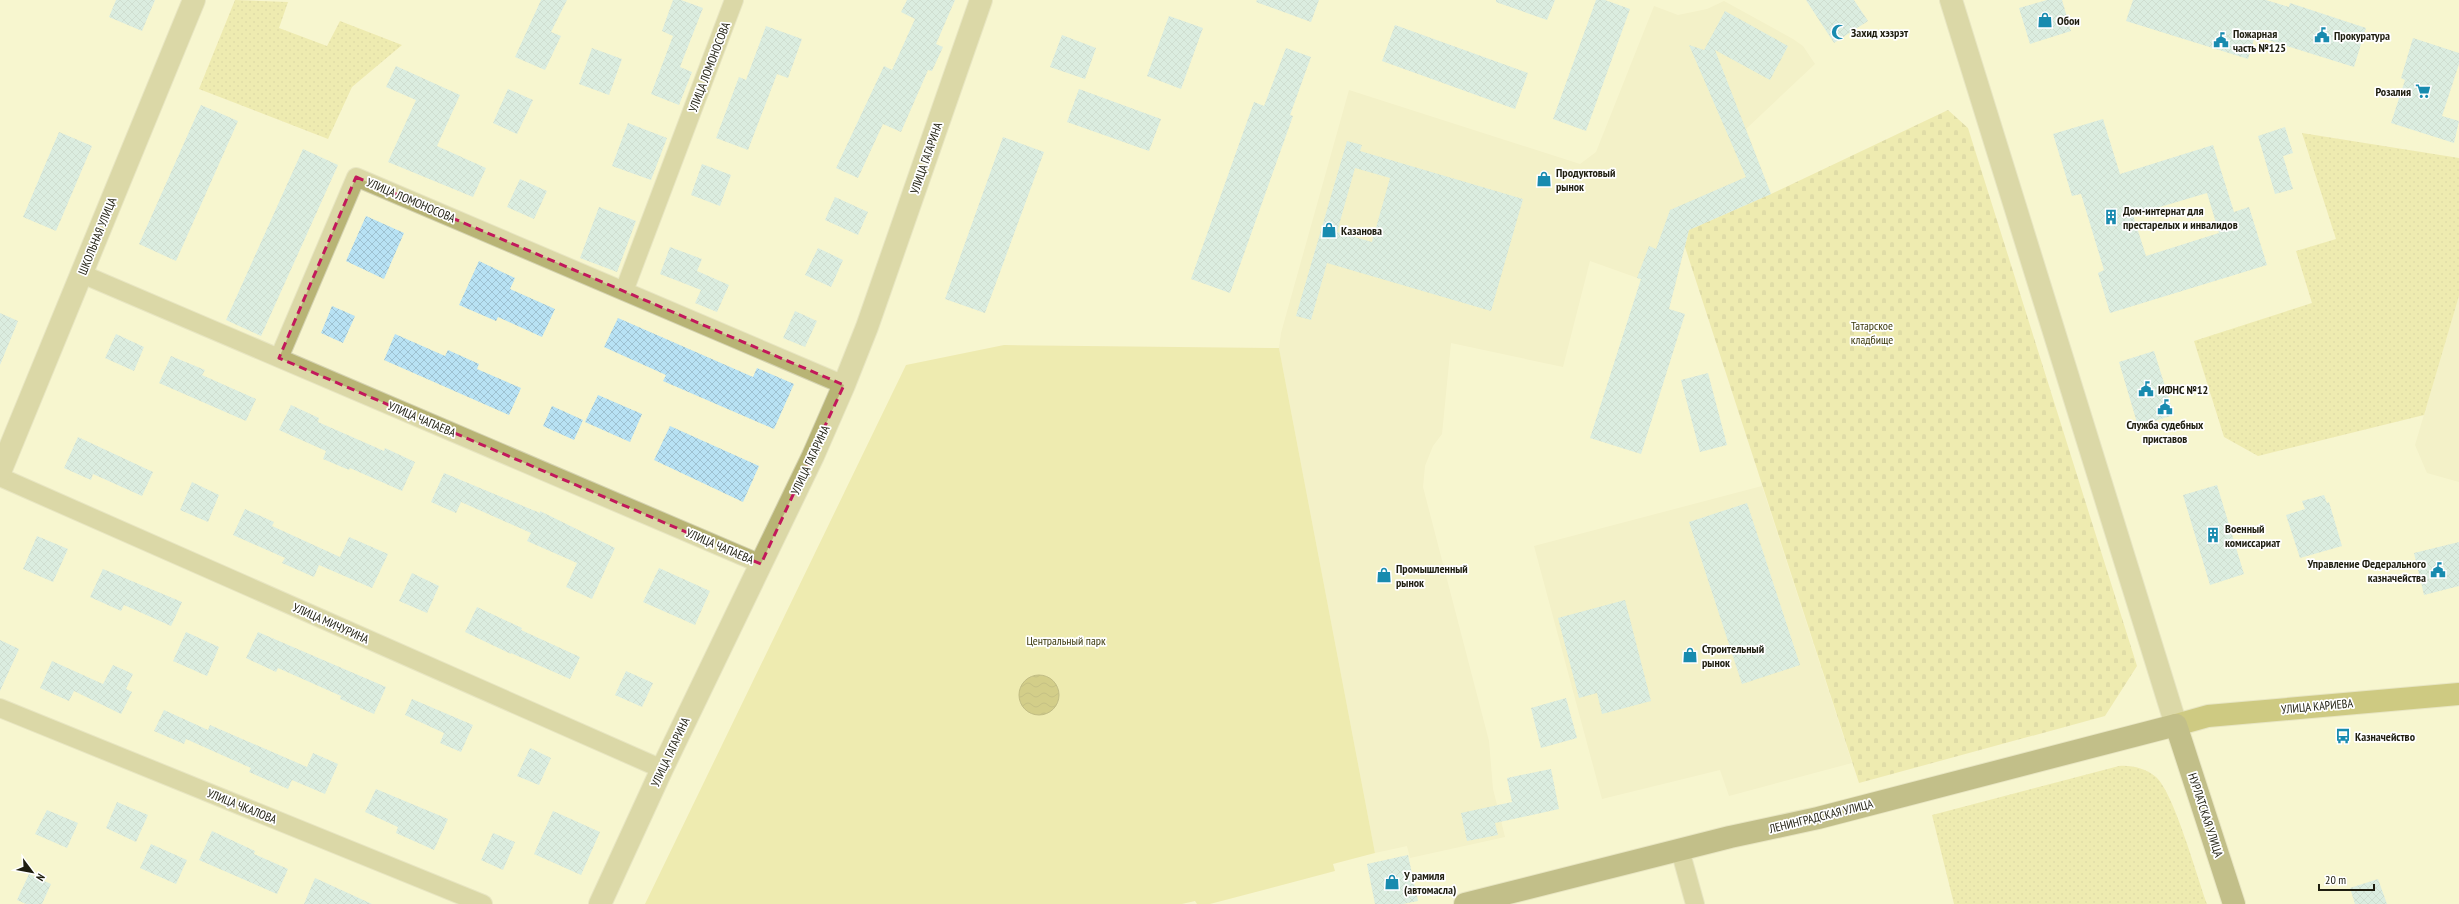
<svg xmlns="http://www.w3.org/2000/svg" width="2459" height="904" font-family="'PT Sans Narrow',sans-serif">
  <defs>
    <pattern id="grass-dots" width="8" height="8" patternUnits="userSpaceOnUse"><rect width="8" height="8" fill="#e3dd8b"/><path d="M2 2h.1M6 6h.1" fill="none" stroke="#c2bd77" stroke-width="1.8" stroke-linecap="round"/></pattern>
    <pattern id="cemetery-stones" width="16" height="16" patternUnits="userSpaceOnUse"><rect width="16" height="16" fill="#e3dd8b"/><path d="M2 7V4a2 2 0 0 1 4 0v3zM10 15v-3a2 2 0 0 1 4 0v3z" fill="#c2bd77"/></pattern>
    <pattern id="water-waves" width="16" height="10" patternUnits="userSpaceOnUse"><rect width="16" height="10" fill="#a69d33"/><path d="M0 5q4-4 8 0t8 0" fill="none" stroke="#877f2a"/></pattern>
    <pattern id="building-cross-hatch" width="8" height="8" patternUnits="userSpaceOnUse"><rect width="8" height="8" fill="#b8e2f4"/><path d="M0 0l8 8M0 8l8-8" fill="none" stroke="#9ec1d0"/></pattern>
  </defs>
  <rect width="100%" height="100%" fill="#f7f5cf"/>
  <path fill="#edebbe" d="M 1724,1 L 1793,39 L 1803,46 L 1815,64 L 1746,129 L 1771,194 L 1689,230 L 1674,291 L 1590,261 L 1563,367 L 1451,343 L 1442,434 L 1433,446 L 1425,466 L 1423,487 L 1489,741 L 1493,789 L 1505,837 L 1410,858 L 1407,846 L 1375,853 L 1279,348 L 1281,333 L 1349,90 L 1580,164 L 1596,152 L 1654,6 L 1678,15 L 1707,9 Z
    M 2459,296 L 2459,482 L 2427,473 L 2415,445 Z
    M 1762,486 L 1852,763 L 1729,796 L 1720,770 L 1602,799 L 1534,546 Z"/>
  <path fill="url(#grass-dots)" d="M 235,0 L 288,2 L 279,28 L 327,46 L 340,21 L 402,45 L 352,87 L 328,139 L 199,89 Z
    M 2302,133 L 2459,158 L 2459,296 L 2424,415 L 2258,456 L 2224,437 L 2194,341 L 2312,303 L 2296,251 L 2336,239 Z
    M 2119,766 C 2132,765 2145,768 2156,777 C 2174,793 2197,877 2207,904 L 1954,904 L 1932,815 Z"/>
  <path fill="url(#cemetery-stones)" d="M 1948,110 L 1968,128 L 2137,666 L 2105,716 L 1859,783 L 1685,247 L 1689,230 L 1771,194 Z"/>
  <path fill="#e3dd8b" d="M 1004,345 L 1279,348 L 1375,853 L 1333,864 L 1335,871 L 1210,904 L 1197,904 L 1195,901 L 1182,904 L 645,904 L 906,365 Z"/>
  <path fill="url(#water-waves)" stroke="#7d7728" d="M1019 695a20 20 0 1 1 40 0a20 20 0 1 1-40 0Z"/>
  <path fill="url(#building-cross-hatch)" fill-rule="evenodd" d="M 116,0 L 155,0 L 142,31 L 109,17 Z
    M 541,0 L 567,0 L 551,32 L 561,36 L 545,70 L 515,57 Z
    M 673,0 L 681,0 L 703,8 L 680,67 L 692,72 L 679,105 L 651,94 L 673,36 L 662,31 Z
    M 907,0 L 955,0 L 936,44 L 943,47 L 932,71 L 928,70 L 901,132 L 883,124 L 858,178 L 836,168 L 884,66 L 892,70 L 915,19 L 901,12 Z
    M 1257,0 L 1319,0 L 1311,22 L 1256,2 Z
    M 1496,0 L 1555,0 L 1547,20 L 1496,2 Z
    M 1596,0 L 1605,0 L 1630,9 L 1586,131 L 1553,119 Z
    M 1806,0 L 1854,0 L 1868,21 L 1834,43 Z
    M 2047,0 L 2062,0 L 2071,31 L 2030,44 L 2019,8 Z
    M 2133,0 L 2266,0 L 2289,7 L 2290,3 L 2366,28 L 2354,67 L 2255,36 L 2248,59 L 2126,21 Z
    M 1725,11 L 1788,46 L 1770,80 L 1715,50 L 1771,194 L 1689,230 L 1669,309 L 1685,314 L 1641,454 L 1590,438 L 1641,279 L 1637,278 L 1649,246 L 1656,249 L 1670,210 L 1746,177 L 1689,45 L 1704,50 Z
    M 1169,16 L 1203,28 L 1181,89 L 1147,76 Z
    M 1395,25 L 1528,73 L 1515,109 L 1382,61 Z
    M 766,26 L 802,39 L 788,78 L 777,74 L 748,150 L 716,138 L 739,77 L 746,80 Z
    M 1062,35 L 1096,48 L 1085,79 L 1050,67 Z
    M 2413,38 L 2459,53 L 2459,64 L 2442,116 L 2459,121 L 2454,143 L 2391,123 L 2405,80 L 2401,78 Z
    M 592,48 L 622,59 L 609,95 L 579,84 Z
    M 1286,48 L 1311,57 L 1290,115 L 1293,116 L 1230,293 L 1191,279 L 1254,102 L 1264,106 Z
    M 396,66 L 460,95 L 437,146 L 486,168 L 473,197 L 388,162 L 416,100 L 386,87 Z
    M 508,89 L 533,100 L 517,134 L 493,123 Z
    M 1079,89 L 1161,119 L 1149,151 L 1067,122 Z
    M 201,105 L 238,121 L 176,261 L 139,244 Z
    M 2103,119 L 2120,174 L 2213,145 L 2234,212 L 2249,207 L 2267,265 L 2110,313 L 2098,273 L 2104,270 L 2081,194 L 2072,196 L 2053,134 ZM 2207,193 L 2219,233 L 2146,256 L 2133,215 Z
    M 628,123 L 667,138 L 651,180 L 612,166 Z
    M 2285,127 L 2293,153 L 2283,156 L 2293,189 L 2275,194 L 2258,136 Z
    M 59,132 L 92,146 L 56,231 L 23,217 Z
    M 1003,137 L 1044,152 L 985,313 L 945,299 Z
    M 1347,141 L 1362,145 L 1360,151 L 1523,199 L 1491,311 L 1327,263 L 1311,320 L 1296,316 ZM 1355,168 L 1390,178 L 1372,242 L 1337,232 Z
    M 303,149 L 338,165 L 261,336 L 226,320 Z
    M 702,164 L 731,175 L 720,206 L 691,195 Z
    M 520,179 L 547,191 L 534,219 L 507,207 Z
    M 835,197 L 868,212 L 858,235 L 825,220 Z
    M 599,207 L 636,221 L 617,272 L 580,258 Z
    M 366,216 L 404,233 L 384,279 L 346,261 Z
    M 670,247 L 702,259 L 697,271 L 729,285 L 717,312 L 695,303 L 701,290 L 660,274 Z
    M 818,248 L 843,260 L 831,287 L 805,275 Z
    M 479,261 L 515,278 L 510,289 L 555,309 L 542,337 L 498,317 L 496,321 L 459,305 Z
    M 332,306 L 355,316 L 343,343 L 321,333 Z
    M 795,311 L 817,321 L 805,347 L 783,338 Z
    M 0,313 L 18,321 L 0,365 Z
    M 618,318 L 753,377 L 757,368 L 794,384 L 774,429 L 663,381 L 666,375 L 604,347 Z
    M 116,334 L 144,347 L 134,371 L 105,358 Z
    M 395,334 L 445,356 L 448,350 L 479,364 L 477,369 L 521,388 L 509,415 L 384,360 Z
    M 2154,351 L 2174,415 L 2138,426 L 2119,362 Z
    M 171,356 L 205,370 L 202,375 L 256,399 L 246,421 L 159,383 Z
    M 1708,373 L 1727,445 L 1700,452 L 1681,380 Z
    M 598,395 L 642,414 L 630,442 L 585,422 Z
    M 291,405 L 319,418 L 318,422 L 384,451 L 385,448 L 415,462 L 402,491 L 350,468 L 349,470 L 323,459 L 326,451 L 279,430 Z
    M 552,406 L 583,420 L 574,440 L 543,426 Z
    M 670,426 L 759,466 L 743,502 L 654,460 Z
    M 78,437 L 153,472 L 142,496 L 93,474 L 91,480 L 64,468 Z
    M 444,473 L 540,513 L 540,511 L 615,548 L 592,599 L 566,587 L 577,563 L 527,541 L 531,533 L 461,502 L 456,513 L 431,502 Z
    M 192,482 L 219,495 L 208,522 L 180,510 Z
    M 2217,485 L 2244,574 L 2210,585 L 2183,495 Z
    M 2324,495 L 2327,503 L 2329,502 L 2342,546 L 2300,558 L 2286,515 L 2305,509 L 2302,501 Z
    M 1747,503 L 1800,665 L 1742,684 L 1689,522 Z
    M 245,509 L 274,522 L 272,526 L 340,557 L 349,537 L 388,554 L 372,588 L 319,565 L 314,577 L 282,563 L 285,558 L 233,535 Z
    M 37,536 L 68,549 L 53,582 L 23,569 Z
    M 2459,542 L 2459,586 L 2424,595 L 2414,553 Z
    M 659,568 L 710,591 L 695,625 L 643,602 Z
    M 103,569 L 182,602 L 171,626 L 124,605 L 121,611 L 90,597 Z
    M 412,573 L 439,586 L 427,613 L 399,601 Z
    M 1625,600 L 1651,701 L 1602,714 L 1597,693 L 1579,698 L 1558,618 Z
    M 477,607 L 522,628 L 521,630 L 580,657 L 570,679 L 511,653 L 511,654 L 465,632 Z
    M 186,632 L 219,647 L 207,676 L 173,661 Z
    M 258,632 L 386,687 L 374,714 L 340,699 L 341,696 L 278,668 L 276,672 L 246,658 Z
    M 0,640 L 19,649 L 0,691 Z
    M 52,661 L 103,684 L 113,665 L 133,674 L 126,689 L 132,692 L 121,714 L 74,691 L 69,701 L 40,688 Z
    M 626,671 L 653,683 L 642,707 L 615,695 Z
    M 1566,698 L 1577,738 L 1541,748 L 1531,708 Z
    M 412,699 L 473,725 L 461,752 L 440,743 L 444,733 L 405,715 Z
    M 164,710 L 208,730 L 210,725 L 307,767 L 313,753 L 338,764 L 325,794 L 292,780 L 288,789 L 249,772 L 251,768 L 186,739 L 184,744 L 154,731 Z
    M 530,748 L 551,758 L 539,785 L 517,776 Z
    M 1551,769 L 1559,809 L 1495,823 L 1498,835 L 1467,841 L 1461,813 L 1512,802 L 1507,778 Z
    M 376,789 L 448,819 L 434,850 L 396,833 L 398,827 L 365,812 Z
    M 117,802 L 148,815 L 136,842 L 106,828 Z
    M 47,810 L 78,823 L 67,848 L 35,834 Z
    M 553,811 L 600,832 L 581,875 L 534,854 Z
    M 212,831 L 255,851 L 254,854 L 288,869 L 277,894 L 199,860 Z
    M 493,833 L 515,842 L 503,870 L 481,860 Z
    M 151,844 L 187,860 L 176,884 L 140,868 Z
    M 1408,855 L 1418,901 L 1403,904 L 1375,904 L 1367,864 Z
    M 29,874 L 51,884 L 42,904 L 26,904 L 17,900 Z
    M 315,878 L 372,904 L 304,904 Z
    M 2378,879 L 2387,904 L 2355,904 L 2350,888 Z"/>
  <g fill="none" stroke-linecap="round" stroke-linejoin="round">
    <g stroke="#d4d2b0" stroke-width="20">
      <path id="minor" d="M 82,274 L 761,564
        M 624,291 L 734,0
        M 279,358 L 356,177 L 844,385
        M 0,477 L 662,769
        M 0,708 L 483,904
        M 1680,850 L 1695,904"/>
    </g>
    <g stroke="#d4d2b0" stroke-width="24">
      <path id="tertiary" d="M 1951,0 L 2176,725
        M 0,472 L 194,0
        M 600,904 L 662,769 L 813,456 L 844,385 L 867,327 L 981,0"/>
    </g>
    <g stroke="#d4d2b0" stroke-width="24">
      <path id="secondary" d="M 2176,725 L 2208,716 L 2459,694"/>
    </g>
    <g stroke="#d4d2b0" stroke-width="24">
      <path id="primary" d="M 1465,904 L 1730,837 L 1818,818 L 2176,725 L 2234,904"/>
    </g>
    <use href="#minor" stroke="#b8b475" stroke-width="18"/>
    <use href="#tertiary" stroke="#b8b475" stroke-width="22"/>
    <use href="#secondary" stroke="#9c9425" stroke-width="22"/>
    <use href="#primary" stroke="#827c34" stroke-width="22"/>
  </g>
  <path d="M0 0H2459V904H0ZM 356,177 L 844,385 L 761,564 L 279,358 Z" fill="#f7f5cf" fill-opacity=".55" fill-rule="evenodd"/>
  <path fill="none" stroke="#c2185b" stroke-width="3" stroke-dasharray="8 5" stroke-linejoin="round" d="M 356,177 L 844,385 L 761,564 L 279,358 Z"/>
  <defs>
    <g id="shop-bare" transform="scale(1.2)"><path d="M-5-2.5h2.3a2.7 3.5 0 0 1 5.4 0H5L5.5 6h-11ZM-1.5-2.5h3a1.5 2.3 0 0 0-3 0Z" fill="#188baf" stroke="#fff" stroke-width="2.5" paint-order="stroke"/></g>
    <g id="mosque-bare" transform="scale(1.2)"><path d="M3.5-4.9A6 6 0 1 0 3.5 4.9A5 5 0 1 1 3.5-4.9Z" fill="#188baf" stroke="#fff" stroke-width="2.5" paint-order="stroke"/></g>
    <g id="civic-bare" transform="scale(1.2)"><path d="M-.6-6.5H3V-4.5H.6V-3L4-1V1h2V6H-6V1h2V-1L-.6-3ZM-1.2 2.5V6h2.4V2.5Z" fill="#188baf" stroke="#fff" stroke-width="2.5" paint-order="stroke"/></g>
    <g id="supermarket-bare" transform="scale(1.2)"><path d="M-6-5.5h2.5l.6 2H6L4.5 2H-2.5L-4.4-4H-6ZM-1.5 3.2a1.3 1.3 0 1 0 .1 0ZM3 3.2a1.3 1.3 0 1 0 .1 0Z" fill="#188baf" stroke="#fff" stroke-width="2.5" paint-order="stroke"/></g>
    <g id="building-bare" transform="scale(1.2)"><path d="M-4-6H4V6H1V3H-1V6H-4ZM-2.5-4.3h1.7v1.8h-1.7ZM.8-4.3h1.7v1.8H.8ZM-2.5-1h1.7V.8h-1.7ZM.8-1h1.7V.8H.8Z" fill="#188baf" stroke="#fff" stroke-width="2.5" paint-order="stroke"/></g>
    <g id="bus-bare" transform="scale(1.2)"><path d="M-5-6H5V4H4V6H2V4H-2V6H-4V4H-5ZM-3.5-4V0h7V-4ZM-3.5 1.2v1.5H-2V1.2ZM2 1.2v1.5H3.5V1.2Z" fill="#188baf" stroke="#fff" stroke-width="2.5" paint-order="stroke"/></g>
  </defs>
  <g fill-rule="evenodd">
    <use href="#shop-bare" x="2045" y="20"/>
    <use href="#mosque-bare" x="1839" y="32"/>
    <use href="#civic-bare" x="2322" y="35"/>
    <use href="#civic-bare" x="2221" y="40"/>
    <use href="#supermarket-bare" x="2423" y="91"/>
    <use href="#shop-bare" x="1544" y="179"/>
    <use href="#building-bare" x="2111" y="217"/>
    <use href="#shop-bare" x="1329" y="230"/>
    <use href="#civic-bare" x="2146" y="389"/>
    <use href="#civic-bare" x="2165" y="407"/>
    <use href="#building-bare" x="2213" y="535"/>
    <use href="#civic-bare" x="2438" y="570"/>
    <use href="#shop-bare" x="1384" y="575"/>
    <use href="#shop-bare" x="1690" y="655"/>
    <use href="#bus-bare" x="2343" y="736"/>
    <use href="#shop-bare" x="1392" y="882"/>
  </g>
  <g text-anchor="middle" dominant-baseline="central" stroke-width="3.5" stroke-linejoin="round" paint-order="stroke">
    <g font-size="12" font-weight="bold" fill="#1e1d0f" stroke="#fff" text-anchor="start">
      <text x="2057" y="20">Обои</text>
      <text x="1851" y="32">Захид хэзрэт</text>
      <text x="2233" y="33">Пожарная<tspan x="2233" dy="14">часть №125</tspan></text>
      <text x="2334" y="35">Прокуратура</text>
      <text x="2411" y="91" text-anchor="end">Розалия</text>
      <text x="1556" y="172">Продуктовый<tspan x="1556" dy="14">рынок</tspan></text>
      <text x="2123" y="210">Дом-интернат для<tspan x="2123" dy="14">престарелых и инвалидов</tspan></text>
      <text x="1341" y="230">Казанова</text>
      <text x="2158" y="389">ИФНС №12</text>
      <text x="2165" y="424" text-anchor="middle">Служба судебных<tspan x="2165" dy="14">приставов</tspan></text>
      <text x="2225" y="528">Военный<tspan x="2225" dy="14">комиссариат</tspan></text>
      <text x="2426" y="563" text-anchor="end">Управление Федерального<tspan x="2426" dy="14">казначейства</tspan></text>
      <text x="1396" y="568">Промышленный<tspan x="1396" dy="14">рынок</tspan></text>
      <text x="1702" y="648">Строительный<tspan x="1702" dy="14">рынок</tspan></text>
      <text x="2355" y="736">Казначейство</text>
      <text x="1404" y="875">У рамиля<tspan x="1404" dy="14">(автомасла)</tspan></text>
    </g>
    <g font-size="12" fill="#1e1d0f" stroke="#fff">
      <text transform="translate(709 67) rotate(-69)">УЛИЦА ЛОМОНОСОВА</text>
      <text transform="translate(926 158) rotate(-71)">УЛИЦА ГАГАРИНА</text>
      <text transform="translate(411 200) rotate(23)">УЛИЦА ЛОМОНОСОВА</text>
      <text transform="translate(97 236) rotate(-68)">ШКОЛЬНАЯ УЛИЦА</text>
      <text transform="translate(422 419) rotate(23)">УЛИЦА ЧАПАЕВА</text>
      <text transform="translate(810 460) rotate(-65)">УЛИЦА ГАГАРИНА</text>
      <text transform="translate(720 546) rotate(23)">УЛИЦА ЧАПАЕВА</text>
      <text transform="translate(331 623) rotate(24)">УЛИЦА МИЧУРИНА</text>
      <text transform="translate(2317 706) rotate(-5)">УЛИЦА КАРИЕВА</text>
      <text transform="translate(670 752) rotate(-65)">УЛИЦА ГАГАРИНА</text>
      <text transform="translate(242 806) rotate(22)">УЛИЦА ЧКАЛОВА</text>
      <text transform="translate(2206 815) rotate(72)">НУРЛАТСКАЯ УЛИЦА</text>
      <text transform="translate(1821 816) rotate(-14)">ЛЕНИНГРАДСКАЯ УЛИЦА</text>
    </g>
    <g font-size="12" fill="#3d3a0d" stroke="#fff">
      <text x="1872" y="325">Татарское<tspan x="1872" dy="14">кладбище</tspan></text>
      <text x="1066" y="640">Центральный парк</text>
    </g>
  </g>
  <g transform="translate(32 872) rotate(122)" stroke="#ffffff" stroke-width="3" paint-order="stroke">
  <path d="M0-3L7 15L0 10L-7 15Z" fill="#1e1d0f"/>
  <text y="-6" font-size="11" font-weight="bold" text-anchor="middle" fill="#1e1d0f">N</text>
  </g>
  <path d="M2319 884v6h55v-6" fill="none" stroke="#1e1d0f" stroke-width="2"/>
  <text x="2325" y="884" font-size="12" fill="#1e1d0f" stroke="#ffffff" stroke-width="3" paint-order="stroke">20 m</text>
</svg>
